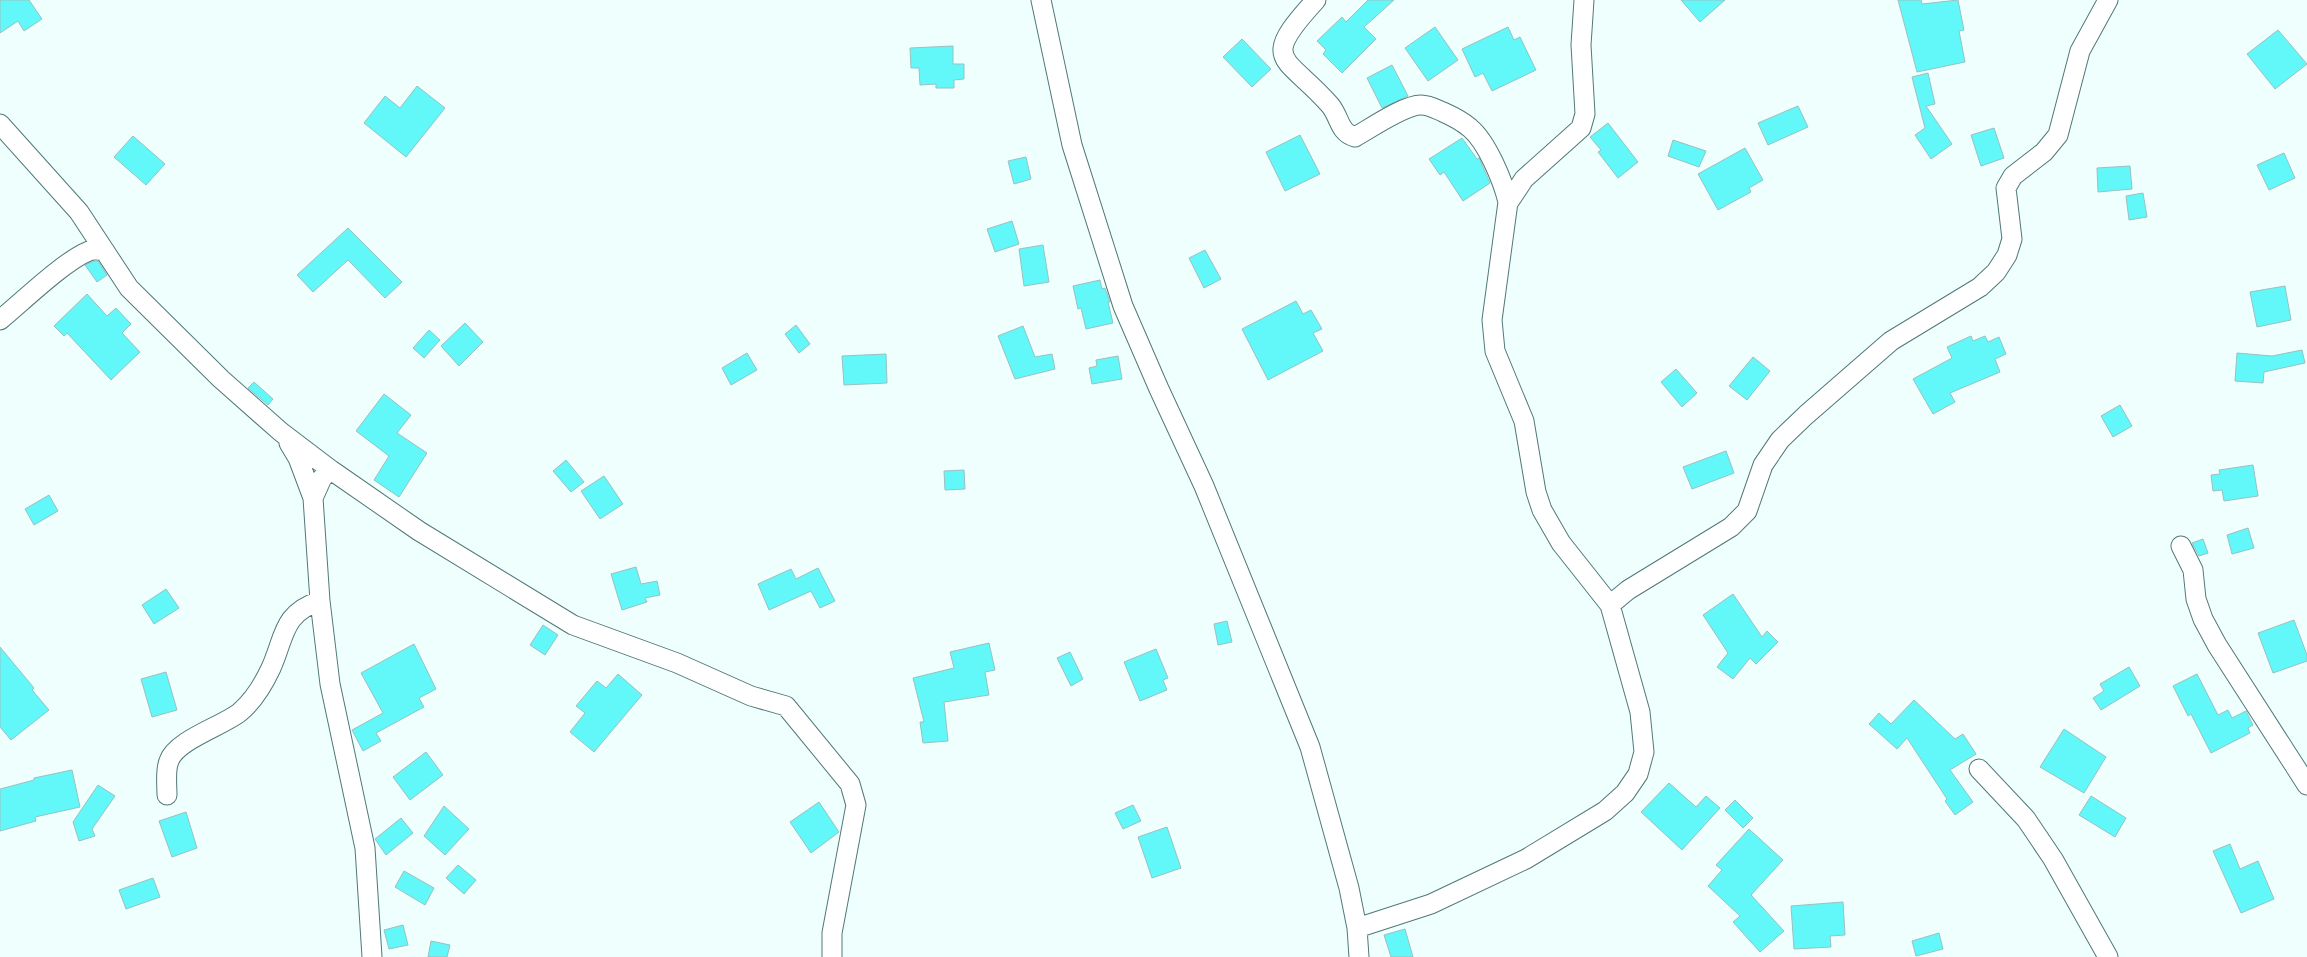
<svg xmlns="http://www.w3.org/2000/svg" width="2307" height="957" font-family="'IBM Plex Sans',sans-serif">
  <rect width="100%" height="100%" fill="#eefffe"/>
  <path fill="#62f8fa" stroke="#98c1c1" d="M 0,0 L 29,0 L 42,19 L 24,31 L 18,21 L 0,33 Z
    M 1368,0 L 1394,0 L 1364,27 L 1376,39 L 1342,73 L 1323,54 L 1326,50 L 1317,41 L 1342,17 L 1346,22 Z
    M 1681,0 L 1725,0 L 1700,22 Z
    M 1898,0 L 1921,0 L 1922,4 L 1958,0 L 1964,30 L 1959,31 L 1965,62 L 1917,72 Z
    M 1435,27 L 1458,60 L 1428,81 L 1405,48 Z
    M 1508,27 L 1514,40 L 1520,37 L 1536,70 L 1492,91 L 1483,73 L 1475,77 L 1462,49 Z
    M 2278,30 L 2307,64 L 2275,89 L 2247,54 Z
    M 1242,39 L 1271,69 L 1252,87 L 1223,57 Z
    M 953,46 L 953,64 L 964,64 L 964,79 L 954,80 L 954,88 L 936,88 L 936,84 L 920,85 L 919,68 L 911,68 L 910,48 Z
    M 1392,65 L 1408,96 L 1382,108 L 1367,78 Z
    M 1928,73 L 1935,104 L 1926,106 L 1952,144 L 1931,159 L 1915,135 L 1925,128 L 1912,77 Z
    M 417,86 L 445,108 L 406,157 L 364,123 L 385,96 L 400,108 Z
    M 1798,106 L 1808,127 L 1768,145 L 1758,123 Z
    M 1608,123 L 1638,162 L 1618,178 L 1598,152 L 1601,150 L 1590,137 Z
    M 1994,128 L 2004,158 L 1981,166 L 1971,135 Z
    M 1300,135 L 1320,174 L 1285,191 L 1266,152 Z
    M 133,136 L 165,164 L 146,185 L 114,157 Z
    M 1462,138 L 1477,159 L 1479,158 L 1490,183 L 1463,201 L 1444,172 L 1440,175 L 1429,159 Z
    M 1673,140 L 1706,151 L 1699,167 L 1668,156 Z
    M 1745,148 L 1763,180 L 1749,188 L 1751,192 L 1718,210 L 1698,174 Z
    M 2284,153 L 2295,178 L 2269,190 L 2257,165 Z
    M 1026,157 L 1031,179 L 1014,184 L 1008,161 Z
    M 2130,166 L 2132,189 L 2098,192 L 2097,168 Z
    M 2143,193 L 2147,217 L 2129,220 L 2126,196 Z
    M 1012,221 L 1019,244 L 995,252 L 987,229 Z
    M 348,228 L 402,282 L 385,298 L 348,260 L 313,292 L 297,275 Z
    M 1043,245 L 1049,282 L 1024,286 L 1019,249 Z
    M 1205,250 L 1221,279 L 1204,288 L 1189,258 Z
    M 94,261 L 98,261 L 107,275 L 97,282 L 85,265 Z
    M 1100,280 L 1102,289 L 1105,288 L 1110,302 L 1108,302 L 1113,323 L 1086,329 L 1081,308 L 1078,309 L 1073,286 Z
    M 2285,286 L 2291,320 L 2257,327 L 2250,292 Z
    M 87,294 L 107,316 L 116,308 L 131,324 L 122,333 L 140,352 L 111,380 L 67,333 L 64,336 L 54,326 Z
    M 1296,301 L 1303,314 L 1311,310 L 1322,329 L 1313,333 L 1323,351 L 1268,380 L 1242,329 Z
    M 465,323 L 483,342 L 459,366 L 441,346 Z
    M 796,325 L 810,344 L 799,353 L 785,334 Z
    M 1023,326 L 1035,357 L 1052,354 L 1055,369 L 1015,379 L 998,336 Z
    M 429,330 L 440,340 L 424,358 L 413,348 Z
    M 1971,336 L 1973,341 L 1985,336 L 1988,342 L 1999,337 L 2006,354 L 1995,359 L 2000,372 L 1950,393 L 1955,402 L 1933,414 L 1913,379 L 1952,358 L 1947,347 Z
    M 2302,350 L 2305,363 L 2264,372 L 2263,383 L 2235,381 L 2237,353 L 2272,356 Z
    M 747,353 L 757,370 L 731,385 L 722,368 Z
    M 886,354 L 887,383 L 844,385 L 842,356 Z
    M 1118,356 L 1122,379 L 1092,384 L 1089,368 L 1097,366 L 1096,360 Z
    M 1753,357 L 1770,371 L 1747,400 L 1729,386 Z
    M 1676,369 L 1697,393 L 1682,407 L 1661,382 Z
    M 254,382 L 273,399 L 268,405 L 248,388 Z
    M 384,394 L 411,415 L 397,433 L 427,453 L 399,497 L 374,480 L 389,456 L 356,431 Z
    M 2120,405 L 2132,426 L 2113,437 L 2101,416 Z
    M 1726,451 L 1734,473 L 1692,489 L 1683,467 Z
    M 566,460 L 584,482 L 571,492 L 553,471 Z
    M 2253,465 L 2258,496 L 2224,501 L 2222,490 L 2213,491 L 2211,475 L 2220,474 L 2219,470 Z
    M 964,470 L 965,489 L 945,490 L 944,471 Z
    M 604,476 L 623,504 L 600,519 L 581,491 Z
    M 49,495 L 58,511 L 34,525 L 25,509 Z
    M 2248,528 L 2254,548 L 2232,554 L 2227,535 Z
    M 2203,539 L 2208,553 L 2199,556 L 2192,543 Z
    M 636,567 L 641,584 L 657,581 L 660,595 L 645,598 L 647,602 L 622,610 L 611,574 Z
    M 818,568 L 835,601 L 820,608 L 811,591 L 769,610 L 758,584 L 791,569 L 796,579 Z
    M 166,589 L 179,608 L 154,624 L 142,605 Z
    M 1733,594 L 1762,637 L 1767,631 L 1778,642 L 1756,664 L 1750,658 L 1733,679 L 1717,667 L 1728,653 L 1703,615 Z
    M 2294,620 L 2307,655 L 2307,661 L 2273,673 L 2258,633 Z
    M 1227,621 L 1232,642 L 1218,645 L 1214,624 Z
    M 543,625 L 558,635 L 545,655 L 530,645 Z
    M 989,643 L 995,670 L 985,672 L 989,695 L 944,702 L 948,741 L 923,743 L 920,722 L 924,722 L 913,678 L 954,668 L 950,652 Z
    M 414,644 L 436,689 L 419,698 L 424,707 L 376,733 L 381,741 L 363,751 L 352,730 L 383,713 L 361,673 Z
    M 0,647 L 34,688 L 32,690 L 49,710 L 11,740 L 0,727 Z
    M 1156,649 L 1168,678 L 1163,680 L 1167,690 L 1140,701 L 1124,662 Z
    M 1070,652 L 1083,679 L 1071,686 L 1057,658 Z
    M 2129,667 L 2140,686 L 2101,710 L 2093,698 L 2104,691 L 2100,684 Z
    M 166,672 L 177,710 L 152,717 L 141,679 Z
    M 618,674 L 642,695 L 594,752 L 570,732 L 585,713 L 576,706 L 597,681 L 606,688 Z
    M 2197,674 L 2218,715 L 2228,710 L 2232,718 L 2246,711 L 2253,725 L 2248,728 L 2250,733 L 2211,753 L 2191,714 L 2188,716 L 2173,686 Z
    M 1914,700 L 1955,739 L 1963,734 L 1976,754 L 1950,770 L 1973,802 L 1955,815 L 1945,801 L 1947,799 L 1907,738 L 1897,749 L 1869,724 L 1879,713 L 1891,724 Z
    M 2064,729 L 2106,757 L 2084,793 L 2040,767 Z
    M 426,752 L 443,775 L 410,800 L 393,777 Z
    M 72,770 L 80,807 L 35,817 L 36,821 L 0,831 L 0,789 L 34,780 L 34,778 Z
    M 1669,783 L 1696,807 L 1706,796 L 1720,808 L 1682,850 L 1641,812 Z
    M 98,785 L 115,796 L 92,829 L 95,836 L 79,841 L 73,822 Z
    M 2091,796 L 2126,818 L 2115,837 L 2079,815 Z
    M 1735,800 L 1753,818 L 1743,828 L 1725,810 Z
    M 819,802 L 839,832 L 811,853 L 790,822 Z
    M 1133,805 L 1141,821 L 1123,829 L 1115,813 Z
    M 444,806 L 469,829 L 445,855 L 424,836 Z
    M 186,812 L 197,848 L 172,857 L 159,821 Z
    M 401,818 L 413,833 L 386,855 L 375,839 Z
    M 1167,827 L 1181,868 L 1152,878 L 1138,837 Z
    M 1749,829 L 1783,860 L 1751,895 L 1784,931 L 1760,952 L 1733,922 L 1740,916 L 1708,886 L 1722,870 L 1716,865 Z
    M 2230,844 L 2240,869 L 2258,861 L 2274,899 L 2241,913 L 2213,851 Z
    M 458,865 L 476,880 L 464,894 L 446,878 Z
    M 404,871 L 434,888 L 425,905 L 395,887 Z
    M 153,878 L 160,897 L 126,909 L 119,890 Z
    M 1843,902 L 1845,935 L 1830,936 L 1831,947 L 1794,949 L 1791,906 Z
    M 403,925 L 408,945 L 389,949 L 384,930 Z
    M 1405,929 L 1413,957 L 1391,957 L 1384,935 Z
    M 1939,933 L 1943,949 L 1916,956 L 1912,941 Z
    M 431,941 L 450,945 L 447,957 L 428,957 Z"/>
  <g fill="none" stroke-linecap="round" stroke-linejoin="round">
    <g stroke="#517878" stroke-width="21">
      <path id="minor" d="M 1041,0 L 1072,145 L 1123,306 L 1159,389 L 1204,486 L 1310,747 L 1349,888 L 1357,928 L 1359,957
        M 1316,0 C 1258,63 1285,54 1330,105 C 1340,117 1339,133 1355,137 C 1371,128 1404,105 1421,105 C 1429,105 1436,109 1443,112 C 1452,116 1462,121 1470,128 C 1487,142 1503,181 1508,202 L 1492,320 L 1495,351 L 1524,421 L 1536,492 L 1542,510 L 1561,543 L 1610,605 L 1640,712 L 1644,752 L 1638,774 L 1625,793 L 1605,811 L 1526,859 L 1431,904 L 1357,928
        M 0,124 L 79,212 L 129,288 L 221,379 L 281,432 L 331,470 L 419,531 L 573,625 L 677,663 L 751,696 L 786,706 L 850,784 L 856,805 L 832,933 L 832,957
        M 1508,203 L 1524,179 L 1581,128 L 1585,114 L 1581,45 L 1584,0
        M 0,320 C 22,302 64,261 89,251 C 94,249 100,250 105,251
        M 289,443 L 298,458 L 313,498
        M 331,470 L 322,478 L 313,498 L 320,601 L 330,684 L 365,848 L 372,957
        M 2181,546 L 2193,570 L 2196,599 L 2203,619 L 2217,645 L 2307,785
        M 1610,605 L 1628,590 L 1731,527 L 1747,511 L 1763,465 L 1780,440 L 1806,415 L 1891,341 L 1980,287 L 1996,272 L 2007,255 L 2012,239 L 2006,188 L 2013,176 L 2044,152 L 2058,135 L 2080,51 L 2108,0
        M 1979,769 L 2026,819 L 2053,859 L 2108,957
        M 167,795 C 167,785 165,770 169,761 C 176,740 223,726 240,712 C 253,701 264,683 271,668 C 285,637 282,613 320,601"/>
    </g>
    <use href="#minor" stroke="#fff" stroke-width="19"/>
  </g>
</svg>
